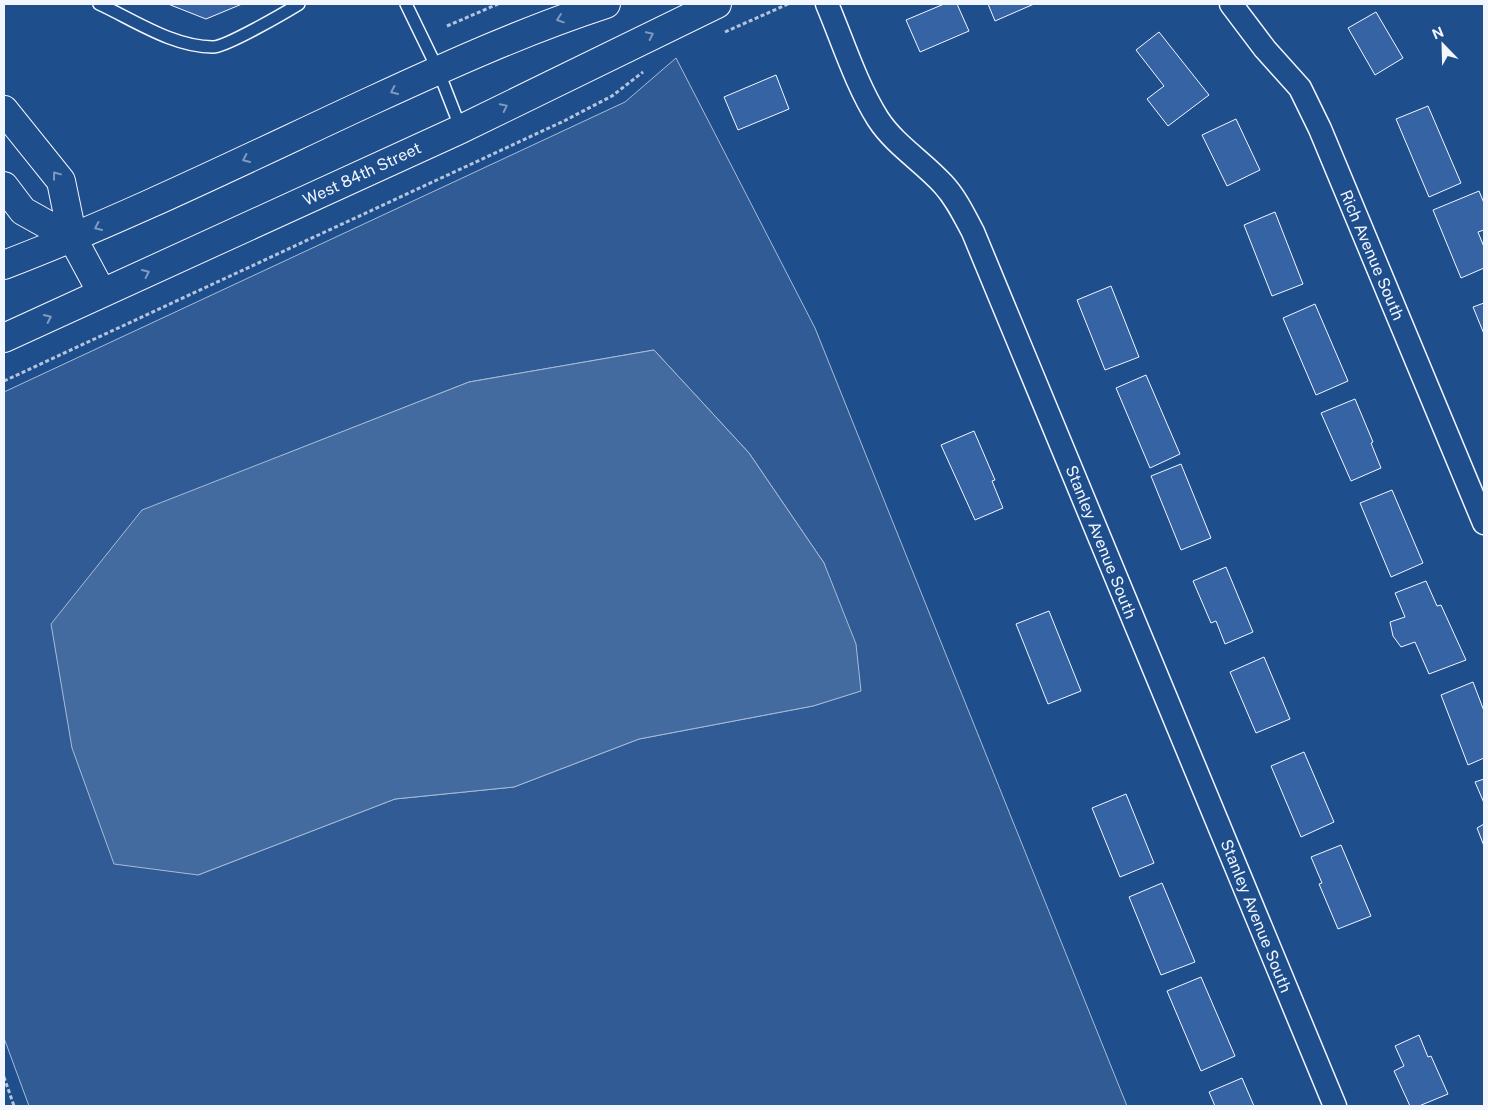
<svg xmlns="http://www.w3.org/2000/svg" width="1488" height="1110" font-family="'Public Sans',sans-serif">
  <rect width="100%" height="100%" fill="#1f4e8c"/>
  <path fill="#305b95" stroke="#a8bbd7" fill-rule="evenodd" d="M 676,58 L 815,328 L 1127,1106 L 29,1106 L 4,1038 L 4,392 L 625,102 ZM 654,350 L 749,453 L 824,563 L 860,691 L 813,706 L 639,739 L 514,787 L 395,799 L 198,875 L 281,456 L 469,382 Z"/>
  <path fill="#446ba0" stroke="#a8bbd7" d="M 654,350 L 749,453 L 824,563 L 856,644 L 861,691 L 813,706 L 639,739 L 514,787 L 395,799 L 198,875 L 114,864 L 72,748 L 51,624 L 142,510 L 469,382 Z"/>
  <path fill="#3563a3" stroke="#f2f6ff" d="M 168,4 L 242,4 L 206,19 Z
    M 944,4 L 957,4 L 969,31 L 920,52 L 906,20 Z
    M 988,4 L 1034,4 L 995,21 Z
    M 1376,12 L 1403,58 L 1375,75 L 1348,28 Z
    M 1159,32 L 1209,95 L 1168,126 L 1147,99 L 1164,86 L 1136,50 Z
    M 776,75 L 789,109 L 738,130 L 724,97 Z
    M 1428,106 L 1461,183 L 1429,197 L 1396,119 Z
    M 1236,119 L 1260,170 L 1227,186 L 1202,135 Z
    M 1479,191 L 1484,203 L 1484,230 L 1478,232 L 1484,247 L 1484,268 L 1461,278 L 1433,210 Z
    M 1275,212 L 1303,284 L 1272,296 L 1244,225 Z
    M 1111,286 L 1139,357 L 1105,370 L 1077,300 Z
    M 1484,303 L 1484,334 L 1473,307 Z
    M 1315,304 L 1348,381 L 1316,395 L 1283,318 Z
    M 1146,375 L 1180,454 L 1150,468 L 1116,388 Z
    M 1355,399 L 1373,442 L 1371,443 L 1381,468 L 1351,481 L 1321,413 Z
    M 974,431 L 995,480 L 992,481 L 1003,508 L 975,520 L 941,445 Z
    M 1181,464 L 1211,538 L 1181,550 L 1151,476 Z
    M 1392,490 L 1423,563 L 1391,577 L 1360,503 Z
    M 1226,567 L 1253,632 L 1225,644 L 1216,621 L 1211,623 L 1193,581 Z
    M 1426,581 L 1437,606 L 1441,605 L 1466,660 L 1429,674 L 1415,642 L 1401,647 L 1393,636 L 1390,622 L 1405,617 L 1395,593 Z
    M 1049,611 L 1081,691 L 1048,704 L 1016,624 Z
    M 1264,657 L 1290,719 L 1256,733 L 1230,672 Z
    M 1473,682 L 1484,711 L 1484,758 L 1468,765 L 1441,695 Z
    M 1304,752 L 1334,822 L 1301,837 L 1271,766 Z
    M 1484,779 L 1484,803 L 1475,782 Z
    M 1126,794 L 1154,863 L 1120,877 L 1092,808 Z
    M 1484,824 L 1484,846 L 1477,828 Z
    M 1341,845 L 1371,916 L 1338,929 L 1319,884 L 1322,883 L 1311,857 Z
    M 1162,883 L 1195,962 L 1161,975 L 1129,897 Z
    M 1201,977 L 1235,1056 L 1201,1071 L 1167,991 Z
    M 1419,1035 L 1428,1057 L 1431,1056 L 1448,1094 L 1419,1106 L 1410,1106 L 1394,1071 L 1404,1066 L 1395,1046 Z
    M 1242,1078 L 1254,1106 L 1215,1106 L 1209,1092 Z"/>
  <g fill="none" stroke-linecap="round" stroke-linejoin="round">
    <g stroke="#f2f6ff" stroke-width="14">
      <path id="lane" d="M 99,4 C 134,20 173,47 213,47 C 226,47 286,12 299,4
        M 406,4 L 438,70 L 461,129"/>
    </g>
    <g stroke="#f2f6ff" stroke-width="25">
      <path id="street" d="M 827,4 C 843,42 856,84 878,119 C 895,145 922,161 943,184 C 956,198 964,215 973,232 L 1335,1106
        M 1231,4 L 1265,49 L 1300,88 L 1320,129 L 1484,523"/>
    </g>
    <g stroke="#f2f6ff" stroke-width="30">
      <path id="secondary" d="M 4,110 L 61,181 L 73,239 L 102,293
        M 4,186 L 23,211 L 73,239
        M 4,265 C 129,217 250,157 373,100 C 449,65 526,30 606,4
        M 4,338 L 461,129 L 717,4"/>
    </g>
    <path stroke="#b3c4dc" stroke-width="3" stroke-dasharray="4 2.5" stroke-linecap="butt" d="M 447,26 L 498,4
      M 725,32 L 788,4
      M 4,381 L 564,121 L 612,96 L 643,72
      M 4,1077 L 14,1106"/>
    <use href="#lane" stroke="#1f4e8c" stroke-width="11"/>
    <use href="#street" stroke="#1f4e8c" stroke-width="22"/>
    <use href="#secondary" stroke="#1f4e8c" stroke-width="28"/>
  </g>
  <defs><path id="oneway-chevron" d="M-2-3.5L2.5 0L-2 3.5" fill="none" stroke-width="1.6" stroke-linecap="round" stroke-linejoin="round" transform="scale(1.25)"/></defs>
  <g stroke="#7e9ac0">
    <use href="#oneway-chevron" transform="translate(560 19) rotate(161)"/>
    <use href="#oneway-chevron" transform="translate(650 35) rotate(-26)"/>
    <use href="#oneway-chevron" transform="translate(394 91) rotate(155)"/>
    <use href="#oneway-chevron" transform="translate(504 107) rotate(-26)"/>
    <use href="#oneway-chevron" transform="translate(246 159) rotate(155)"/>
    <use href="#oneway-chevron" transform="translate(56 175) rotate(-127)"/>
    <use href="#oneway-chevron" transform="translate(98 227) rotate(155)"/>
    <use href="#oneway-chevron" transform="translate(146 273) rotate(-25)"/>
    <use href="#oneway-chevron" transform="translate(48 318) rotate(-25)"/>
  </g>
  <g text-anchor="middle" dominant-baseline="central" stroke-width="4" stroke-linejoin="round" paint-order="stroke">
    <g font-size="16" fill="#f2f6ff" stroke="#1f4e8c">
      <text transform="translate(362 174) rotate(-25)">West 84th Street</text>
      <text transform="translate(1372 255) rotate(67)">Rich Avenue South</text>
      <text transform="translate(1101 542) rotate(68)">Stanley Avenue South</text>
      <text transform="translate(1256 916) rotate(68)">Stanley Avenue South</text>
    </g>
  </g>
  <rect width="1488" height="1110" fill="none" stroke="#f2f6ff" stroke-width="10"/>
  <g transform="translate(1443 45) rotate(337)" stroke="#1f4e8c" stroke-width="4" paint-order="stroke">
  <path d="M0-4L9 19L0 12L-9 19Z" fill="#f2f6ff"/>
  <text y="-8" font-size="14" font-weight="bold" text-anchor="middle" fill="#f2f6ff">N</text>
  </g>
</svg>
